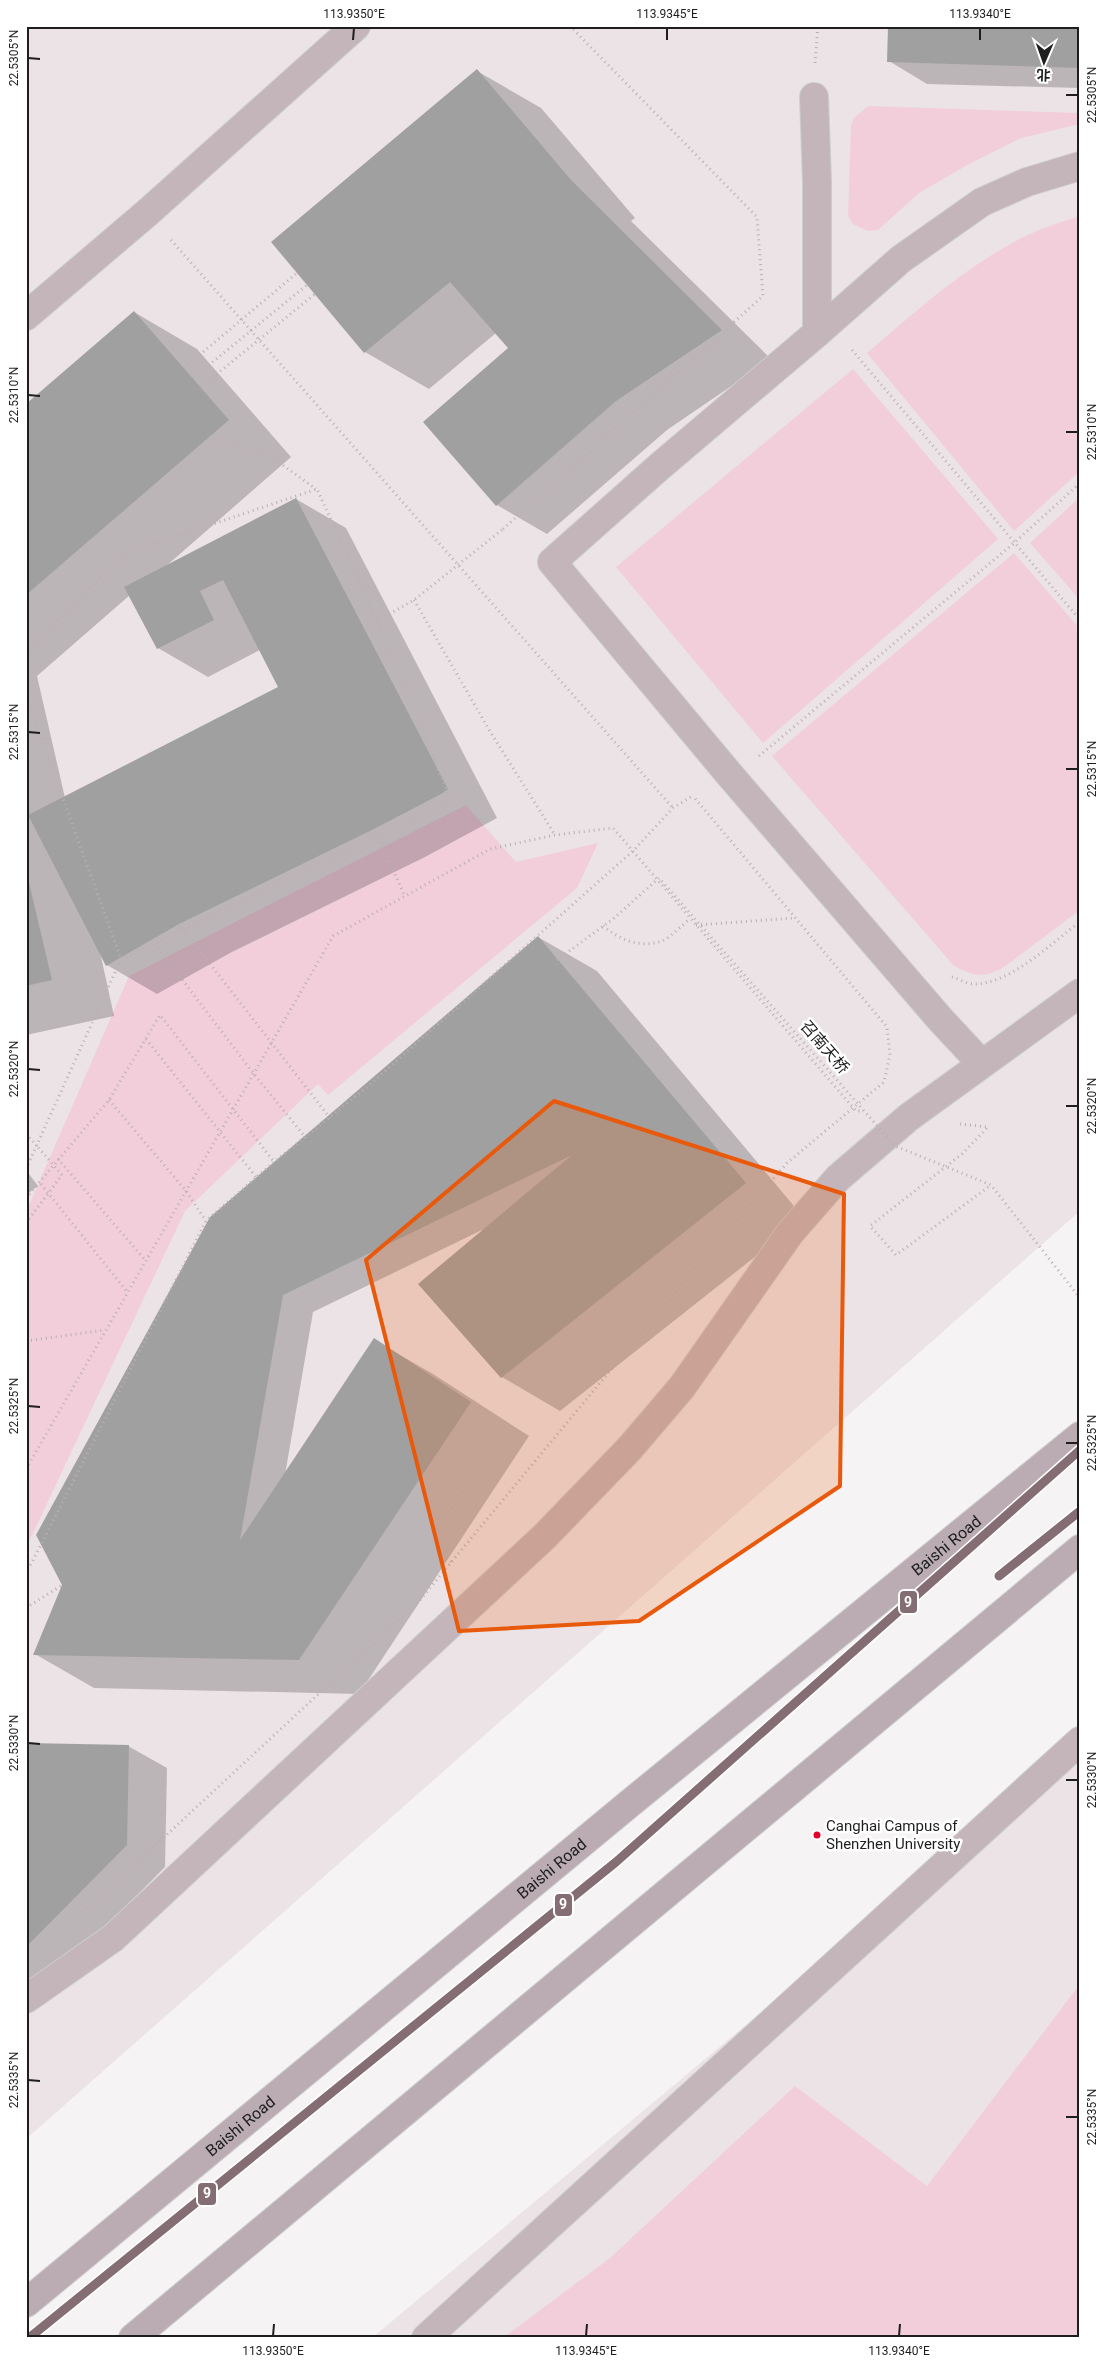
<svg xmlns="http://www.w3.org/2000/svg" width="1106" height="2364" font-family="Roboto,'Noto Sans SC',sans-serif">
  <rect width="100%" height="100%" fill="#f6f3f4"/>
  <path fill="#ebe3e5" d="M 26,26 L 1080,26 L 1080,1211 L 26,2139 Z
    M 1080,1745 L 1080,2338 L 372,2338 Z"/>
  <path fill="#f2cedb" d="M 868,106 L 1080,113 L 1080,124 L 1021,138 L 969,164 L 919,193 L 878,230 L 868,231 L 853,224 L 848,216 L 851,126 L 854,118 Z
    M 1080,216 L 1080,471 L 1014,531 L 867,353 C 914,313 961,270 1016,241 C 1036,230 1058,223 1080,216 Z
    M 853,369 L 998,539 L 763,743 L 616,567 Z
    M 1080,497 L 1080,600 L 1030,543 Z
    M 1014,553 L 1080,629 L 1080,910 L 1004,967 C 983,979 974,976 954,966 L 772,756 Z
    M 466,805 L 516,862 L 598,843 L 577,888 L 328,1095 L 318,1084 L 185,1211 L 26,1548 L 26,1206 L 30,1203 L 129,976 Z
    M 1080,1984 L 1080,2338 L 503,2338 L 610,2258 L 795,2086 L 927,2186 Z"/>
  <path fill="#0003" fill-rule="evenodd" d="M 1080,26 L 1080,88 L 927,84 L 889,61 Z
    M 477,71 L 541,108 L 635,218 L 631,221 L 771,359 L 667,430 L 547,534 L 497,505 L 510,348 L 496,333 L 429,389 L 365,352 L 272,242 Z
    M 134,312 L 197,349 L 291,457 L 165,567 L 296,499 L 346,528 L 497,818 L 425,857 L 230,953 L 157,994 L 107,965 L 100,952 L 114,1016 L 26,1035 L 26,405 ZM 130,595 L 158,648 L 208,677 L 260,650 L 279,688 L 65,798 L 37,676 Z
    M 538,937 L 597,971 L 804,1218 L 560,1411 L 502,1377 L 484,1229 L 313,1312 L 285,1475 L 374,1340 L 433,1374 L 529,1436 L 359,1694 L 94,1688 L 35,1654 L 64,1585 Z
    M 26,1170 L 38,1186 L 26,1195 Z
    M 26,1745 L 128,1746 L 167,1768 L 165,1867 L 26,2007 Z"/>
  <path fill="#a1a0a0" d="M 888,26 L 1080,26 L 1080,68 L 887,62 Z
    M 477,69 L 571,180 L 722,330 L 616,401 L 496,506 L 423,422 L 508,348 L 450,282 L 364,353 L 271,242 Z
    M 134,311 L 229,420 L 26,595 L 26,404 Z
    M 296,498 L 448,789 L 443,793 L 374,829 L 179,924 L 106,966 L 28,815 L 278,687 L 223,580 L 200,591 L 214,620 L 157,649 L 124,587 Z
    M 26,870 L 52,980 L 26,986 Z
    M 538,936 L 746,1183 L 501,1378 L 418,1284 L 572,1155 L 283,1295 L 240,1540 L 374,1338 L 471,1402 L 299,1660 L 33,1655 L 62,1585 L 36,1535 L 210,1217 Z
    M 26,1743 L 129,1745 L 127,1845 L 26,1947 Z"/>
  <g fill="none" stroke-linecap="round" stroke-linejoin="round">
    <g stroke="#cecdcd" stroke-width="30">
      <path id="minor" d="M 814,97 L 817,182 L 817,333
        M 26,316 L 147,213 L 356,26
        M 981,1063 L 940,1019 L 729,774 L 552,562 L 659,467 L 817,333 L 901,259 L 982,202 L 1027,182 L 1080,166
        M 26,1999 L 113,1938 L 545,1536 L 630,1448 L 682,1387 L 790,1233 L 838,1178 L 909,1117 L 1080,993
        M 426,2338 L 1080,1741"/>
    </g>
    <g stroke="#cecdcd" stroke-width="30">
      <g id="major">
        <path id="s1" d="M 26,2303 L 629,1804 L 1080,1436"/>
        <path d="M 133,2338 L 1080,1549"/>
      </g>
    </g>
    <path stroke="#b9b0b3" stroke-width="3" stroke-dasharray="1 4" stroke-linecap="butt" d="M 815,63 L 818,26
      M 171,240 L 673,808
      M 852,350 L 1080,620
      M 209,437 L 270,456 L 316,489
      M 503,529 L 763,296 L 757,217 L 570,26
      M 414,600 L 491,733 L 555,835
      M 26,653 L 124,554 L 317,489 L 377,621
      M 26,696 L 121,959
      M 759,756 L 1013,544 L 1080,483
      M 374,829 L 405,896
      M 179,924 L 330,1118
      M 696,925 L 795,918
      M 603,926 C 619,939 640,949 662,941 C 671,937 682,925 690,919
      M 152,940 L 254,1074 L 306,1138
      M 952,977 C 959,979 967,984 974,984 C 1011,984 1051,943 1080,922
      M 146,1039 L 256,1177
      M 109,1100 L 186,1191 L 206,1221
      M 960,1124 L 988,1127 L 962,1154 L 870,1226 L 896,1255 L 991,1185
      M 26,1134 L 37,1146
      M 58,1159 L 146,1261
      M 41,1184 L 128,1293
      M 26,1198 L 109,1100 L 160,1015 L 274,1162
      M 26,1341 L 105,1330
      M 26,1469 L 333,936 L 490,849 L 555,835 L 613,828 L 856,1111 L 860,1111
      M 451,1562 L 429,1542 L 487,1455
      M 26,1567 L 30,1566 L 206,1221 L 274,1162 L 366,1088 L 633,851 L 673,808 L 694,795
      M 26,1608 L 62,1585
      M 79,1916 L 420,1600 L 706,1255 L 787,1163 L 884,1082 L 890,1055 L 887,1027 L 693,796"/>
    <use href="#minor" stroke="#c3b5ba" stroke-width="28"/>
    <use href="#major" stroke="#baacb2" stroke-width="28"/>
    <path stroke="#b9b0b3" stroke-width="3" stroke-dasharray="1 4" stroke-linecap="butt" d="M 184,368 L 297,273
      M 193,378 L 307,285
      M 201,387 L 315,294
      M 557,960 L 613,919 L 659,878 L 895,1146 L 991,1185 L 1080,1298
      M 26,1169 L 121,959 L 451,801 L 377,621 L 414,600 L 503,529
      M 26,1223 L 62,1175 L 37,1146"/>
    <g stroke="#fff" stroke-width="12">
      <path id="metro-1" d="M 999,1576 L 1080,1511
        M 29,2338 L 616,1862 L 1080,1450"/>
    </g>
    <use href="#metro-1" stroke="#846e74" stroke-width="9"/>
  </g>
  <path fill="#e8590c" fill-opacity="0.2" stroke="#e8590c" stroke-width="4" stroke-linejoin="round" d="M 554,1101 L 844,1194 L 840,1486 L 639,1621 L 459,1631 L 366,1260 Z"/>
  <path fill="none" stroke="#1f1e1e" stroke-width="2" d="M 353,40 L 354,28M 667,40 L 667,28M 980,40 L 980,28M 28,58 L 40,59M 1066,95 L 1078,95M 28,395 L 40,396M 1066,432 L 1078,432M 28,732 L 40,733M 1066,769 L 1078,769M 28,1069 L 40,1070M 1066,1106 L 1078,1106M 28,1406 L 40,1407M 1066,1443 L 1078,1443M 28,1743 L 40,1744M 1066,1780 L 1078,1780M 28,2080 L 40,2081M 1066,2117 L 1078,2117M 273,2336 L 274,2324M 586,2336 L 587,2324M 899,2336 L 900,2324"/>
  <circle fill="#e4002b" stroke="#fff" stroke-width="2" cx="817" cy="1835" r="4.5"/>
  <g text-anchor="middle" dominant-baseline="central" stroke-width="5" stroke-linejoin="round" paint-order="stroke">
    <g font-size="15" fill="#1f1e1e" stroke="#fff" text-anchor="start">
      <text x="826" y="1826">Canghai Campus of<tspan x="826" dy="18">Shenzhen University</tspan></text>
    </g>
    <g font-size="16" fill="#1f1e1e" stroke="#fff">
      <text transform="translate(825 1047) rotate(49)">召南天桥</text>
      <text stroke="none"><textPath href="#s1" startOffset="1192">Baishi Road</textPath></text>
      <text stroke="none"><textPath href="#s1" startOffset="682">Baishi Road</textPath></text>
      <text stroke="none"><textPath href="#s1" startOffset="278">Baishi Road</textPath></text>
    </g>
  </g>
  <g stroke="#fff" stroke-width="2">
    <rect x="899" y="1590" width="19" height="24" rx="5" fill="#846e74"/>
    <rect x="554" y="1893" width="19" height="24" rx="5" fill="#846e74"/>
    <rect x="197" y="2182" width="20" height="24" rx="5" fill="#846e74"/>
  </g>
  <g font-size="14" text-anchor="middle" font-weight="bold" fill="#fff">
    <text x="908" y="1607">9</text>
    <text x="563" y="1909">9</text>
    <text x="207" y="2198">9</text>
  </g>
  <rect width="1106" height="2364" fill="none" stroke="#ffffff" stroke-width="55"/>
  <g transform="translate(1044 62) rotate(182)" stroke="#ffffff" stroke-width="4" paint-order="stroke">
  <path d="M0-4L9 19L0 12L-9 19Z" fill="#1f1e1e"/>
  <text y="-8" font-size="14" font-weight="bold" text-anchor="middle" fill="#1f1e1e">北</text>
  </g>
  <rect x="28" y="28" width="1050" height="2308" fill="none" stroke="#1f1e1e" stroke-width="2"/>
  <g font-size="12" text-anchor="middle" fill="#1f1e1e">
    <text x="354" y="18">113.9350°E</text>
    <text x="667" y="18">113.9345°E</text>
    <text x="980" y="18">113.9340°E</text>
    <text transform="translate(14 58) rotate(-90)" y="4">22.5305°N</text>
    <text transform="translate(1092 95) rotate(-90)" y="4">22.5305°N</text>
    <text transform="translate(14 395) rotate(-90)" y="4">22.5310°N</text>
    <text transform="translate(1092 432) rotate(-90)" y="4">22.5310°N</text>
    <text transform="translate(14 732) rotate(-90)" y="4">22.5315°N</text>
    <text transform="translate(1092 769) rotate(-90)" y="4">22.5315°N</text>
    <text transform="translate(14 1069) rotate(-90)" y="4">22.5320°N</text>
    <text transform="translate(1092 1106) rotate(-90)" y="4">22.5320°N</text>
    <text transform="translate(14 1406) rotate(-90)" y="4">22.5325°N</text>
    <text transform="translate(1092 1443) rotate(-90)" y="4">22.5325°N</text>
    <text transform="translate(14 1743) rotate(-90)" y="4">22.5330°N</text>
    <text transform="translate(1092 1780) rotate(-90)" y="4">22.5330°N</text>
    <text transform="translate(14 2080) rotate(-90)" y="4">22.5335°N</text>
    <text transform="translate(1092 2117) rotate(-90)" y="4">22.5335°N</text>
    <text x="273" y="2355">113.9350°E</text>
    <text x="586" y="2355">113.9345°E</text>
    <text x="899" y="2355">113.9340°E</text>
  </g>
</svg>
